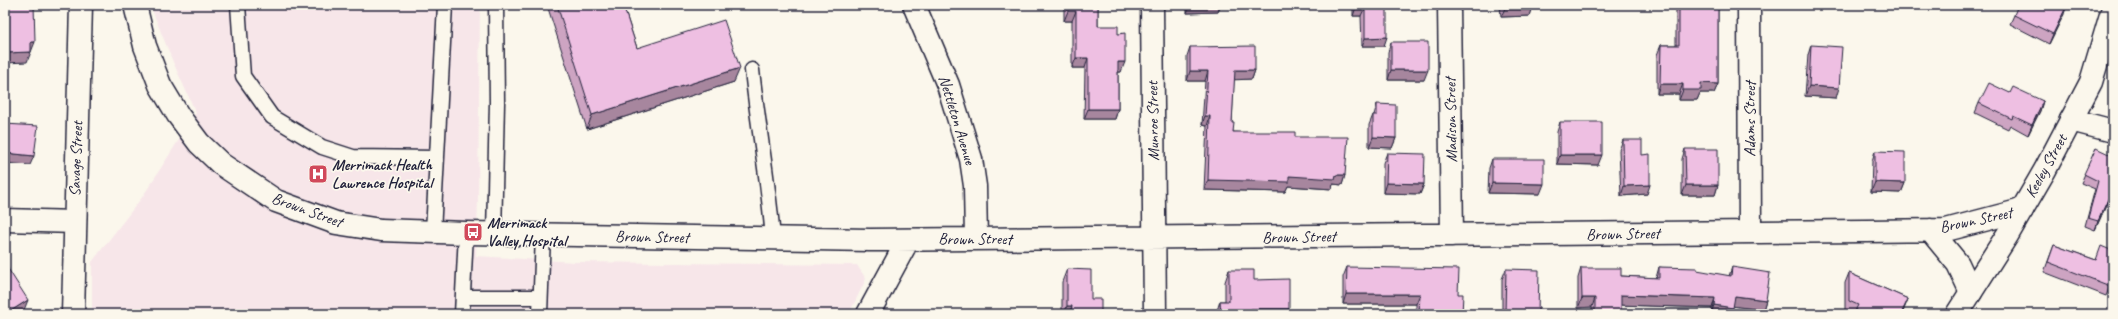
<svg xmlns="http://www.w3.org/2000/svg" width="2118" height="319" font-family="Caveat,sans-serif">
  <rect width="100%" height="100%" fill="#fbf7ec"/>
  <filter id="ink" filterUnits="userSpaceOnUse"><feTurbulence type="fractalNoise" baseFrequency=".025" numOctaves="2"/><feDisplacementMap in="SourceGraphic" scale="8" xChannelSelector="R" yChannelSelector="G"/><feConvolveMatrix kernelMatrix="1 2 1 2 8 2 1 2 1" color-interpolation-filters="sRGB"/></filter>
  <g filter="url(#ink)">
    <path fill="#f7e6e9" d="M 150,5 L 480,5 L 478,201 L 476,256 L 575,262 L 857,265 L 866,279 L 849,314 L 92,314 L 92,262 L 143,196 L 196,113 L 173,62 Z"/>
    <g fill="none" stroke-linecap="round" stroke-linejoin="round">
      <g stroke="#22223b" stroke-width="17">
        <path id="lane" d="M 238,5 L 243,76 L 272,117 L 322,147 L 353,157 L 437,158
          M 752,70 C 758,127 769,183 773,240
          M 433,232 L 445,5
          M 494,234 L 497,103 L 496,5
          M 463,297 L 540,297
          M 462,314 L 466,233
          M 540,314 L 543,235"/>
      </g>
      <g stroke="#22223b" stroke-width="25">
        <path id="street" d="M 135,5 L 145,46 L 160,85 L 178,115 L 199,143 L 221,164 L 276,201 L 336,223 L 381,230 L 466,233 L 870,240 L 1866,231 L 1946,230 L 2022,210
          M 914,5 L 948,85 L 971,159 L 975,186 L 976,239
          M 1152,5 L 1155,314
          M 1449,5 L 1452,235
          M 1749,5 L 1750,232
          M 2071,120 L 2113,131
          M 5,220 L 75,222
          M 1930,230 L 1958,264 L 1971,292
          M 73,314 L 81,5
          M 868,314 L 908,240"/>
      </g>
      <g stroke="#22223b" stroke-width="25">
        <path id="secondary" d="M 1957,314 L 2008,234 L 2045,170 L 2091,82 L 2113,8"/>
      </g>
      <use href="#lane" stroke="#fbf7ec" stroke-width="14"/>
      <use href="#street" stroke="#fbf7ec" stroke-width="22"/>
      <use href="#secondary" stroke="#fbf7ec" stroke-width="22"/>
    </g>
    <path fill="#cda4c2" stroke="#22223b" d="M 547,5 L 623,5 L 637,48 L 734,82 L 587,129 Z
      M 1064,5 L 1098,5 L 1098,26 L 1118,34 L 1121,72 L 1118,72 L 1118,109 L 1115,119 L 1084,119 L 1085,68 L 1072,68 L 1072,21 L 1064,21 Z
      M 1187,5 L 1221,5 L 1218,12 L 1187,13 Z
      M 1353,5 L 1387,5 L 1384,46 L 1362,46 L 1361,16 L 1353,16 Z
      M 1500,5 L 1533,5 L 1530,16 L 1501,17 Z
      M 1676,5 L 1718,5 L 1718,84 L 1714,93 L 1700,93 L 1697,100 L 1679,100 L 1679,94 L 1657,94 L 1657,55 L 1661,45 L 1676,45 Z
      M 2064,14 L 2049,44 L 2010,24 L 2014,15 Z
      M 1391,42 L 1424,80 L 1388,80 L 1388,52 Z
      M 1811,45 L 1836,98 L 1805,96 L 1808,55 Z
      M 1190,47 L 1255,70 L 1252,79 L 1234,79 L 1232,123 L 1233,132 L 1295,137 L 1345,175 L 1342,185 L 1333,184 L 1332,189 L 1288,186 L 1285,192 L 1204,190 L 1207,126 L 1202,125 L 1205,81 L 1187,81 L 1187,56 Z
      M 2010,93 L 2043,101 L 2040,111 L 2028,135 L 2010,125 L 2008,129 L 1975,113 L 1979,103 Z
      M 1377,104 L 1396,138 L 1392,148 L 1369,147 L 1369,125 L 1373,115 L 1374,115 Z
      M 1560,122 L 1598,165 L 1557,164 L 1557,132 Z
      M 1623,140 L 1642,155 L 1647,194 L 1621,196 L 1619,150 Z
      M 2096,148 L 2113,190 L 2095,230 L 2085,226 L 2095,189 L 2081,183 Z
      M 1685,149 L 1718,185 L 1715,195 L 1682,195 L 1682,159 Z
      M 1875,151 L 1905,183 L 1901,193 L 1871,192 L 1872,161 Z
      M 1387,153 L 1424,184 L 1420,194 L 1383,193 L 1383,163 Z
      M 1492,159 L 1540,194 L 1488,193 L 1489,168 Z
      M 2054,245 L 2096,260 L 2113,278 L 2106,296 L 2044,272 Z
      M 1347,267 L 1458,294 L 1462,314 L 1416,314 L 1416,304 L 1343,304 L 1343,277 Z
      M 1659,267 L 1729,276 L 1732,267 L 1766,300 L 1763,310 L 1733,306 L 1731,314 L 1711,314 L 1712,308 L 1621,305 L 1621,314 L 1592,314 L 1592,307 L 1578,308 L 1578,278 L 1581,268 L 1621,276 L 1656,278 Z
      M 1067,269 L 1091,299 L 1101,314 L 1062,314 L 1062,282 Z
      M 1506,269 L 1538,314 L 1502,314 L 1502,279 Z
      M 1229,270 L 1254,280 L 1287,314 L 1216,314 L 1220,301 L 1225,301 L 1225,282 Z
      M 1849,273 L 1908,299 L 1902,314 L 1852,314 L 1845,311 L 1845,283 Z"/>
    <path fill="#a7869e" stroke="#22223b" d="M 1190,5 L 1221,5 L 1218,12 L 1187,13 Z
      M 2067,5 L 2064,14 L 2049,44 L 2053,34 Z
      M 1533,6 L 1530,16 L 1501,17 L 1505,8 Z
      M 1356,7 L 1365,7 L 1361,16 L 1353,16 Z
      M 1068,11 L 1076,11 L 1072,21 L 1064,21 Z
      M 1387,37 L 1384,46 L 1362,46 L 1365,38 Z
      M 31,42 L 35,42 L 31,52 L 27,52 Z
      M 31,52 L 27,62 L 5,63 L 5,53 Z
      M 1076,58 L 1088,58 L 1085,68 L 1072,68 Z
      M 1118,62 L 1125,62 L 1121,72 L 1115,72 Z
      M 740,68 L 734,82 L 587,129 L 592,115 Z
      M 1235,70 L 1255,70 L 1252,79 L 1231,80 Z
      M 1391,70 L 1428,70 L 1424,80 L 1388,80 Z
      M 1190,71 L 1208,71 L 1205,81 L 1187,81 Z
      M 1701,83 L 1718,84 L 1714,93 L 1700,93 L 1697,100 L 1679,100 L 1683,90 Z
      M 1660,84 L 1683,84 L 1679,94 L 1657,94 Z
      M 1809,86 L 1839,88 L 1836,98 L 1805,96 Z
      M 2043,101 L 2040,111 L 2028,135 L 2032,125 Z
      M 1088,109 L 1118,109 L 1115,119 L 1084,119 Z
      M 1205,116 L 1210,116 L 1207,126 L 1202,125 Z
      M 1373,137 L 1396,138 L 1392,148 L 1369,147 Z
      M 5,153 L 34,156 L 30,165 L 5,163 Z
      M 1560,155 L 1602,155 L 1598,165 L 1557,164 Z
      M 1336,175 L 1345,175 L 1342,185 L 1333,184 L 1332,189 L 1288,186 L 1285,192 L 1204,190 L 1208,180 L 1289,176 Z
      M 1875,182 L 1905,183 L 1901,193 L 1871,192 Z
      M 1386,183 L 1424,184 L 1420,194 L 1383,193 Z
      M 1492,183 L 1544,184 L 1540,194 L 1488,193 Z
      M 1650,185 L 1647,194 L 1621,196 L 1624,186 Z
      M 1686,185 L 1718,185 L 1715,195 L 1682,195 Z
      M 2113,188 L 2113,190 L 2095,230 L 2098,221 Z
      M 1346,294 L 1420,294 L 1416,304 L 1343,304 Z
      M 1621,295 L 1715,298 L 1712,308 L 1617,305 Z
      M 1735,296 L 1766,300 L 1763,310 L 1731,306 Z
      M 1582,298 L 1595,298 L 1592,307 L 1578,308 Z
      M 1908,299 L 1902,314 L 1901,314 Z
      M 28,300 L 24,310 L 18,314 L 6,314 Z
      M 1714,305 L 1733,308 L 1731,314 L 1711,314 Z
      M 1067,306 L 1072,306 L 1069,314 L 1064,314 Z
      M 1251,309 L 1289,309 L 1287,314 L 1249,314 Z
      M 1505,313 L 1538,314 L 1505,314 Z"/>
    <path fill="#eebfe2" stroke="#22223b" d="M 5,5 L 34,5 L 35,42 L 31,42 L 31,52 L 5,53 Z
      M 557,5 L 623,5 L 637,48 L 724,20 L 740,68 L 592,115 Z
      M 1067,5 L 1098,5 L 1098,26 L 1118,26 L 1118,34 L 1125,33 L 1125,62 L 1118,62 L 1118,109 L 1088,109 L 1088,58 L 1076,58 L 1076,11 L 1068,11 Z
      M 1356,5 L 1387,5 L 1387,37 L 1365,38 L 1365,7 L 1356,7 Z
      M 1504,5 L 1533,5 L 1533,6 L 1505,8 Z
      M 1679,5 L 1718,5 L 1718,84 L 1701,83 L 1701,90 L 1683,90 L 1683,84 L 1660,84 L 1661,45 L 1679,45 Z
      M 2018,5 L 2067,5 L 2053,34 L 2014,15 Z
      M 1391,42 L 1428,42 L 1428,70 L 1391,70 Z
      M 1811,45 L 1842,47 L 1839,88 L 1809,86 Z
      M 1255,46 L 1255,70 L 1235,70 L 1232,123 L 1234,123 L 1233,132 L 1295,132 L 1295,137 L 1348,137 L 1345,175 L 1336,175 L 1335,179 L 1289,176 L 1289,182 L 1208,180 L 1210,116 L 1205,116 L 1208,71 L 1190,71 L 1190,47 Z
      M 1989,83 L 2010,93 L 2013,87 L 2043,101 L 2032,125 L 2013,116 L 2012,119 L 1979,103 Z
      M 1377,104 L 1396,105 L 1396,138 L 1373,137 L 1373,115 L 1377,115 Z
      M 1560,122 L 1602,122 L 1602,155 L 1560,155 Z
      M 5,124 L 38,126 L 34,156 L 5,153 Z
      M 1623,140 L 1642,140 L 1642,155 L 1650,154 L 1650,185 L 1624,186 Z
      M 2096,148 L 2113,156 L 2113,188 L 2098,221 L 2088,218 L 2098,181 L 2084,174 Z
      M 1685,149 L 1718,149 L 1718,185 L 1686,185 Z
      M 1875,151 L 1905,152 L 1905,183 L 1875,182 Z
      M 1387,153 L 1425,154 L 1424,184 L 1386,183 Z
      M 1492,159 L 1544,159 L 1544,184 L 1492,183 Z
      M 2054,245 L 2096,260 L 2101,246 L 2113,251 L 2113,278 L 2110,286 L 2048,262 Z
      M 5,264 L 28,300 L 6,314 L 5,314 Z
      M 1347,267 L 1459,269 L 1458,294 L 1463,294 L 1462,314 L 1419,314 L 1420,294 L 1346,294 Z
      M 1659,267 L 1697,268 L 1697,270 L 1731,276 L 1732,267 L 1770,273 L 1766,300 L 1735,296 L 1733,308 L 1714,305 L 1715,298 L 1621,295 L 1621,314 L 1595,314 L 1595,298 L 1582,298 L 1581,268 L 1621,268 L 1621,276 L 1659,278 Z
      M 1067,269 L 1091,270 L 1091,299 L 1101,299 L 1101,314 L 1071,314 L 1072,306 L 1067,306 Z
      M 1506,269 L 1539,270 L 1538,314 L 1505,313 Z
      M 1229,270 L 1254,270 L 1254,280 L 1289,279 L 1289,309 L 1251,309 L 1251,314 L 1221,314 L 1220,301 L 1229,301 Z
      M 1849,273 L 1908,299 L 1901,314 L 1861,314 L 1855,311 L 1858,305 L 1849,301 Z"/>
  </g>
  <defs>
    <g id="hospital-square" transform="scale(1)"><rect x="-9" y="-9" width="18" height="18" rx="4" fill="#d1495b" stroke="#fbf7ec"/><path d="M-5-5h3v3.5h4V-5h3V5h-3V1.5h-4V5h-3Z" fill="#fff"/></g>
    <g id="bus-square" transform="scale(1)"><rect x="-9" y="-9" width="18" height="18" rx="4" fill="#d1495b" stroke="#fbf7ec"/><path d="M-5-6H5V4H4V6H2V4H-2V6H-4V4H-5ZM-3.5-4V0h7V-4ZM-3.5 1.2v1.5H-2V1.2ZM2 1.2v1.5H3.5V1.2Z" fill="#fff"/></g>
  </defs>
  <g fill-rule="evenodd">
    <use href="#hospital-square" x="318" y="174"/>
    <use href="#bus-square" x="473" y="232"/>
  </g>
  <g text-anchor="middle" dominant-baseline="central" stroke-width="3.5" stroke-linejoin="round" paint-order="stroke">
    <g font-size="16" fill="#22223b" stroke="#fbf7ec">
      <text transform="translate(1750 119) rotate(-90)">Adams Street</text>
      <text transform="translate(957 120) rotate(73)">Nettleton Avenue</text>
      <text transform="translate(1451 120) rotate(-91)">Madison Street</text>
      <text transform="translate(1153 121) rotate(-91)">Munroe Street</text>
      <text transform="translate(76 159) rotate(-88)">Savage Street</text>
      <text transform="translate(2046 166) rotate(-61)">Keeley Street</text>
      <text transform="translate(307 210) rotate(20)">Brown Street</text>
      <text transform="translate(1976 220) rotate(-12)">Brown Street</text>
      <text transform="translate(1623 234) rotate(-1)">Brown Street</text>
      <text transform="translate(652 237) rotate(1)">Brown Street</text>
      <text transform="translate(1299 237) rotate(-1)">Brown Street</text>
      <text x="975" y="239">Brown Street</text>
    </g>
    <g font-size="16" font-weight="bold" fill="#22223b" stroke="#fbf7ec" text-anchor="start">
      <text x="332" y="165">Merrimack Health<tspan x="332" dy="18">Lawrence Hospital</tspan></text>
      <text x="487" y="223">Merrimack<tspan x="487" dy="18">Valley Hospital</tspan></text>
    </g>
  </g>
  <rect width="2118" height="319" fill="none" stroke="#fbf7ec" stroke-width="20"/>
  <rect x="10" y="10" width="2098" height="299" fill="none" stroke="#22223b" stroke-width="1.5" filter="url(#ink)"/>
</svg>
